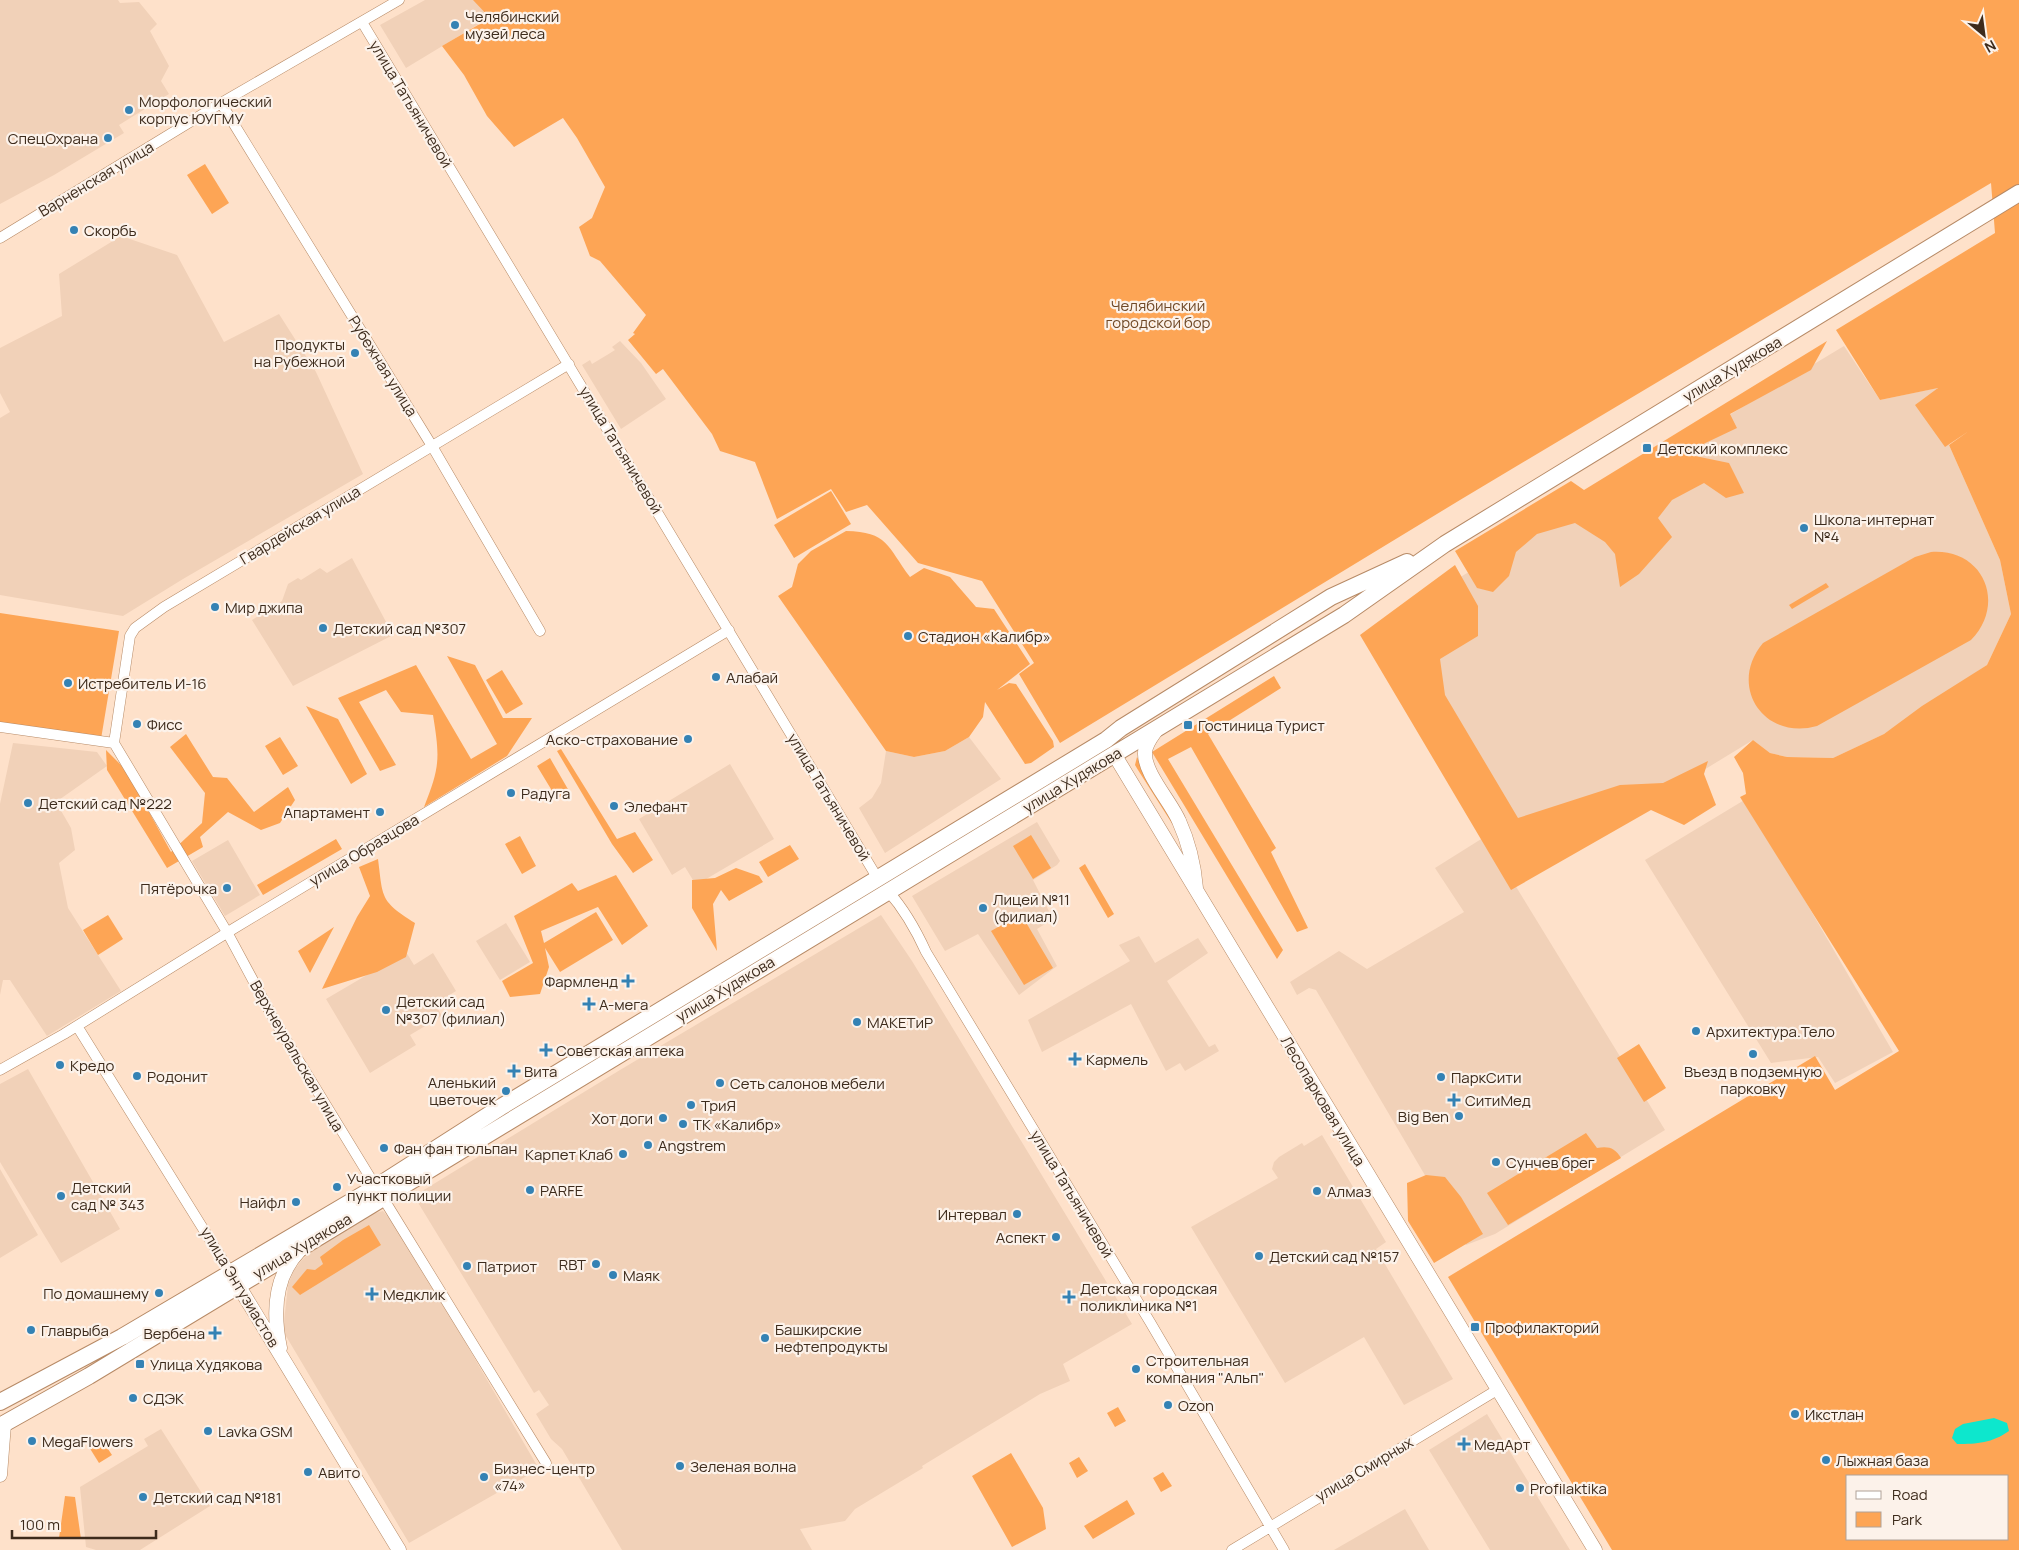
<svg xmlns="http://www.w3.org/2000/svg" width="2019" height="1550" font-family="Manrope,sans-serif">
  <rect width="100%" height="100%" fill="#fee1ca"/>
  <path fill="#f1d1b8" d="M 0,0 L 118,0 L 120,3 L 139,2 L 157,24 L 150,31 L 169,66 L 161,81 L 169,94 L 119,125 L 124,133 L 54,175 L 0,204 Z
    M 425,0 L 485,0 L 497,13 L 406,68 L 380,25 Z
    M 121,236 L 177,255 L 224,342 L 279,314 L 316,372 L 363,474 L 183,579 L 123,616 L 0,595 L 0,418 L 10,412 L 0,393 L 0,348 L 62,316 L 59,274 Z
    M 620,341 L 641,363 L 666,399 L 621,429 L 582,365 L 590,360 L 592,364 L 607,355 L 615,350 L 612,347 Z
    M 1844,346 L 1880,400 L 1937,388 L 1949,445 L 2000,560 L 2011,614 L 1987,665 L 1884,734 L 1833,758 L 1787,757 L 1770,753 L 1753,740 L 1515,885 L 1665,1130 L 1495,1234 L 1466,1245 L 1316,990 L 1309,988 L 1297,995 L 1290,982 L 1339,951 L 1367,969 L 1464,912 L 1435,868 L 1486,836 L 1366,634 Z
    M 352,558 L 393,635 L 293,686 L 252,620 L 282,601 L 288,584 L 298,578 L 301,580 L 320,568 L 327,573 Z
    M 969,737 L 1001,779 L 885,853 L 859,808 L 872,798 L 881,783 L 886,751 L 914,757 L 945,751 Z
    M 13,743 L 97,752 L 107,766 L 56,802 L 71,828 L 75,850 L 59,863 L 68,908 L 121,991 L 47,1036 L 10,980 L 3,980 L 0,995 L 0,804 Z
    M 730,764 L 774,839 L 696,885 L 685,867 L 672,875 L 639,819 Z
    M 1746,799 L 1893,1052 L 1835,1083 L 1818,1057 L 1771,1063 L 1645,860 Z
    M 1037,822 L 1060,861 L 1057,865 L 1033,880 L 1053,919 L 1037,929 L 1057,966 L 1019,995 L 978,934 L 945,951 L 912,896 Z
    M 228,840 L 260,895 L 225,916 L 192,861 Z
    M 881,915 L 912,961 L 1132,1324 L 1063,1364 L 1070,1381 L 1040,1394 L 922,1466 L 923,1468 L 855,1509 L 845,1521 L 800,1529 L 812,1550 L 622,1550 L 562,1449 L 551,1439 L 536,1414 L 549,1405 L 539,1390 L 534,1393 L 414,1196 L 620,1070 Z
    M 506,923 L 530,962 L 500,980 L 476,941 Z
    M 1139,936 L 1155,963 L 1198,938 L 1208,953 L 1167,981 L 1209,1047 L 1215,1044 L 1219,1051 L 1185,1071 L 1180,1063 L 1166,1071 L 1131,1004 L 1042,1052 L 1028,1020 L 1130,961 L 1119,945 Z
    M 406,952 L 414,965 L 433,953 L 456,991 L 435,1004 L 442,1016 L 410,1035 L 416,1045 L 370,1073 L 326,999 Z
    M 28,1069 L 120,1229 L 61,1263 L 0,1162 L 0,1084 Z
    M 1322,1135 L 1386,1242 L 1376,1249 L 1453,1379 L 1404,1405 L 1364,1337 L 1285,1383 L 1191,1227 L 1278,1178 L 1272,1169 L 1274,1162 L 1279,1157 L 1302,1143 L 1304,1146 Z
    M 0,1169 L 38,1235 L 0,1258 Z
    M 383,1211 L 401,1232 L 539,1469 L 409,1543 L 283,1331 L 288,1285 L 294,1270 L 302,1260 L 313,1249 L 371,1214 Z
    M 1487,1414 L 1570,1550 L 1490,1550 L 1429,1450 Z
    M 161,1429 L 210,1506 L 140,1550 L 96,1550 L 86,1547 L 80,1487 L 148,1446 L 144,1439 Z
    M 1405,1509 L 1429,1550 L 1334,1550 Z"/>
  <path fill="#fda555" fill-rule="evenodd" d="M 473,0 L 2019,0 L 2019,1550 L 1612,1550 L 1448,1277 L 1815,1056 L 1835,1090 L 1899,1051 L 1740,797 L 1746,794 L 1743,773 L 1734,757 L 1753,740 L 1770,753 L 1787,757 L 1833,758 L 1884,734 L 1922,706 L 1987,665 L 2011,614 L 2000,560 L 1949,445 L 1969,431 L 1945,447 L 1915,405 L 1938,388 L 1880,400 L 1836,330 L 1995,233 L 1991,183 L 1460,500 L 1060,743 L 1019,674 L 1034,663 L 982,581 L 918,563 L 867,505 L 846,512 L 831,489 L 777,519 L 755,462 L 720,451 L 712,434 L 663,369 L 656,374 L 628,340 L 635,334 L 633,333 L 646,315 L 600,261 L 590,256 L 579,227 L 592,218 L 605,187 L 577,138 L 563,118 L 514,147 L 487,116 L 464,75 L 442,46 L 490,18 ZM 1848,1476 L 2008,1476 L 2008,1539 L 1848,1539 Z
    M 205,164 L 229,203 L 212,214 L 187,175 Z
    M 1827,341 L 1811,370 L 1730,414 L 1737,428 L 1697,447 L 1695,456 L 1729,463 L 1744,493 L 1726,498 L 1704,483 L 1672,500 L 1658,518 L 1672,537 L 1639,574 L 1620,587 L 1615,554 L 1605,542 L 1575,523 L 1537,534 L 1516,552 L 1509,576 L 1493,592 L 1477,588 L 1455,551 L 1571,481 L 1584,490 Z
    M 831,491 L 851,524 L 794,558 L 774,525 Z
    M 846,531 C 888,532 887,546 910,577 L 924,568 L 950,577 L 976,607 L 994,609 L 1030,664 L 997,690 L 1009,683 L 1016,684 L 1053,741 L 1054,747 L 1031,763 L 1025,764 L 985,702 L 983,717 L 969,737 L 945,751 L 914,757 L 886,751 L 778,596 L 792,587 L 798,564 L 811,551 Z
    M 1931,552 C 1983,548 2007,603 1971,640 L 1817,726 C 1764,741 1727,686 1763,643 L 1915,557 Z
    M 1455,565 L 1478,606 L 1478,636 L 1440,659 L 1445,695 L 1518,818 L 1620,785 L 1663,783 L 1708,761 L 1704,774 L 1716,805 L 1684,825 L 1651,810 L 1511,890 L 1360,635 Z
    M 1826,583 L 1829,587 L 1792,609 L 1789,605 Z
    M 0,613 L 119,631 L 101,739 L 0,723 Z
    M 447,656 L 475,665 L 503,718 L 532,718 L 507,756 L 424,807 C 440,767 440,758 433,715 L 401,712 L 386,690 L 359,702 L 396,765 L 380,771 L 338,698 L 416,665 L 471,759 L 497,744 Z
    M 502,670 L 523,704 L 506,714 L 486,680 Z
    M 1274,676 L 1281,688 L 1208,734 L 1276,848 L 1271,852 L 1308,928 L 1297,932 L 1191,747 L 1168,759 L 1283,950 L 1277,959 L 1152,752 Z
    M 306,706 L 338,719 L 367,774 L 351,784 Z
    M 186,734 L 213,777 L 227,778 L 254,812 L 288,787 L 295,800 L 280,823 L 261,830 L 228,812 L 200,837 L 203,847 L 167,868 L 107,770 L 106,750 L 126,770 L 171,852 L 202,823 L 205,793 L 170,747 Z
    M 280,737 L 298,766 L 283,775 L 265,746 Z
    M 561,749 L 617,839 L 635,832 L 653,860 L 633,873 L 612,844 L 557,751 Z
    M 1137,757 L 1174,824 L 1173,825 L 1138,770 L 1135,765 Z
    M 550,758 L 569,791 L 557,799 L 537,766 Z
    M 1031,835 L 1051,868 L 1033,879 L 1013,846 Z
    M 520,836 L 536,866 L 522,874 L 505,844 Z
    M 336,839 L 342,849 L 263,895 L 257,885 Z
    M 790,845 L 799,859 L 768,877 L 759,862 Z
    M 378,859 C 383,898 380,901 415,923 L 406,957 L 377,972 L 322,989 L 357,917 L 370,896 L 359,867 Z
    M 1085,864 L 1114,914 L 1108,918 L 1079,868 Z
    M 736,868 L 759,876 L 763,882 L 729,901 L 721,890 L 713,904 L 717,951 L 692,908 L 692,880 L 715,878 Z
    M 616,875 L 648,926 L 622,945 L 598,907 L 541,931 L 544,943 L 596,912 L 613,940 L 560,972 L 545,948 L 549,967 L 540,994 L 510,997 L 502,981 L 533,963 L 514,916 L 572,883 L 578,891 Z
    M 1021,914 L 1053,968 L 1024,985 L 991,931 Z
    M 108,915 L 123,939 L 98,955 L 83,930 Z
    M 334,927 L 310,973 L 298,951 Z
    M 1639,1044 L 1666,1088 L 1644,1102 L 1617,1058 Z
    M 1586,1133 L 1597,1148 C 1609,1146 1615,1148 1621,1158 L 1508,1225 L 1487,1193 Z
    M 1426,1175 L 1445,1177 L 1461,1197 L 1483,1234 L 1434,1263 L 1408,1221 L 1407,1183 Z
    M 369,1225 L 381,1245 L 300,1295 L 292,1287 L 307,1269 L 315,1270 L 323,1264 L 320,1257 L 343,1240 Z
    M 1118,1407 L 1126,1421 L 1115,1427 L 1107,1413 Z
    M 102,1440 L 112,1455 L 99,1463 L 89,1447 Z
    M 1011,1453 L 1043,1508 L 1046,1529 L 1012,1547 L 972,1476 Z
    M 1079,1457 L 1088,1471 L 1077,1478 L 1069,1463 Z
    M 1163,1472 L 1172,1486 L 1161,1492 L 1153,1478 Z
    M 65,1496 L 75,1497 L 81,1539 L 59,1538 Z
    M 1127,1500 L 1135,1514 L 1093,1539 L 1084,1526 Z"/>
  <path fill="#0de7cd" d="M 1994,1418 L 2007,1423 L 2009,1431 C 1992,1443 1977,1444 1957,1444 L 1952,1438 L 1955,1429 L 1963,1424 Z"/>
  <g fill="none" stroke-linecap="round" stroke-linejoin="round">
    <g stroke="#b78a66" stroke-width="11">
      <path id="street" d="M 362,22 L 878,879
        M 221,103 L 432,446 L 540,631
        M 0,238 L 221,103 L 399,0
        M 0,727 L 114,743 L 227,932 L 277,1025 L 376,1187
        M 114,743 L 130,636 L 135,628 L 164,607 L 569,364
        M 888,891 C 904,909 916,930 926,952 L 1150,1322 L 1284,1550
        M 77,1026 L 230,1272
        M 0,1070 L 64,1034 L 233,929 L 729,630
        M 383,1198 L 546,1463
        M 1232,1550 L 1497,1390"/>
    </g>
    <g stroke="#b78a66" stroke-width="15">
      <path id="secondary" d="M 1157,729 C 1152,736 1145,744 1145,753 C 1144,773 1171,802 1179,821 C 1189,843 1194,864 1196,888
        M 1114,754 L 1595,1550
        M 238,1285 L 399,1550
        M 280,1348 C 273,1314 274,1277 299,1251
        M 0,1475 L 4,1424"/>
    </g>
    <g stroke="#b78a66" stroke-width="18">
      <path id="primary" d="M 0,1402 L 122,1337 L 376,1187 L 501,1107 L 1106,740 L 1121,728 L 1331,597 L 1407,562
        M 0,1426 L 89,1376 L 304,1246 L 1344,615 L 1445,544 L 2019,193"/>
    </g>
    <use href="#street" stroke="#fff" stroke-width="10"/>
    <use href="#secondary" stroke="#fff" stroke-width="14"/>
    <use href="#primary" stroke="#fff" stroke-width="16"/>
  </g>
  <g fill="#3482b4" stroke="#fcf2ea" stroke-width="2">
    <circle cx="455" cy="25" r="5"/>
    <circle cx="129" cy="110" r="5"/>
    <circle cx="108" cy="138" r="5"/>
    <circle cx="74" cy="230" r="5"/>
    <circle cx="355" cy="353" r="5"/>
    <rect x="1642" y="443" width="10" height="10" rx="2.5"/>
    <circle cx="1804" cy="528" r="5"/>
    <circle cx="215" cy="607" r="5"/>
    <circle cx="323" cy="628" r="5"/>
    <circle cx="908" cy="636" r="5"/>
    <circle cx="716" cy="677" r="5"/>
    <circle cx="68" cy="683" r="5"/>
    <circle cx="137" cy="724" r="5"/>
    <rect x="1183" y="720" width="10" height="10" rx="2.5"/>
    <circle cx="688" cy="739" r="5"/>
    <circle cx="511" cy="793" r="5"/>
    <circle cx="28" cy="803" r="5"/>
    <circle cx="614" cy="806" r="5"/>
    <circle cx="380" cy="812" r="5"/>
    <circle cx="227" cy="888" r="5"/>
    <circle cx="983" cy="908" r="5"/>
    <path d="M625.5 973.5h5v5h5v5h-5v5h-5v-5h-5v-5h5z"/>
    <path d="M586.5 996.5h5v5h5v5h-5v5h-5v-5h-5v-5h5z"/>
    <circle cx="386" cy="1010" r="5"/>
    <circle cx="857" cy="1022" r="5"/>
    <circle cx="1696" cy="1031" r="5"/>
    <path d="M543.5 1042.5h5v5h5v5h-5v5h-5v-5h-5v-5h5z"/>
    <circle cx="1753" cy="1054" r="5"/>
    <path d="M1072.5 1051.5h5v5h5v5h-5v5h-5v-5h-5v-5h5z"/>
    <circle cx="60" cy="1065" r="5"/>
    <path d="M511.5 1063.5h5v5h5v5h-5v5h-5v-5h-5v-5h5z"/>
    <circle cx="137" cy="1076" r="5"/>
    <circle cx="1441" cy="1077" r="5"/>
    <circle cx="720" cy="1083" r="5"/>
    <circle cx="506" cy="1091" r="5"/>
    <path d="M1451.5 1092.5h5v5h5v5h-5v5h-5v-5h-5v-5h5z"/>
    <circle cx="691" cy="1105" r="5"/>
    <circle cx="1459" cy="1116" r="5"/>
    <circle cx="663" cy="1118" r="5"/>
    <circle cx="683" cy="1124" r="5"/>
    <circle cx="648" cy="1145" r="5"/>
    <circle cx="384" cy="1148" r="5"/>
    <circle cx="623" cy="1154" r="5"/>
    <circle cx="1496" cy="1162" r="5"/>
    <circle cx="337" cy="1187" r="5"/>
    <circle cx="530" cy="1190" r="5"/>
    <circle cx="1317" cy="1191" r="5"/>
    <circle cx="61" cy="1196" r="5"/>
    <circle cx="296" cy="1202" r="5"/>
    <circle cx="1017" cy="1214" r="5"/>
    <circle cx="1056" cy="1237" r="5"/>
    <circle cx="1259" cy="1256" r="5"/>
    <circle cx="596" cy="1264" r="5"/>
    <circle cx="467" cy="1266" r="5"/>
    <circle cx="613" cy="1275" r="5"/>
    <circle cx="159" cy="1293" r="5"/>
    <path d="M369.5 1286.5h5v5h5v5h-5v5h-5v-5h-5v-5h5z"/>
    <path d="M1066.5 1289.5h5v5h5v5h-5v5h-5v-5h-5v-5h5z"/>
    <rect x="1470" y="1322" width="10" height="10" rx="2.5"/>
    <circle cx="31" cy="1330" r="5"/>
    <path d="M212.5 1325.5h5v5h5v5h-5v5h-5v-5h-5v-5h5z"/>
    <circle cx="765" cy="1338" r="5"/>
    <rect x="135" y="1359" width="10" height="10" rx="2.5"/>
    <circle cx="1136" cy="1369" r="5"/>
    <circle cx="133" cy="1398" r="5"/>
    <circle cx="1168" cy="1405" r="5"/>
    <circle cx="1795" cy="1414" r="5"/>
    <circle cx="208" cy="1431" r="5"/>
    <circle cx="32" cy="1441" r="5"/>
    <path d="M1461.5 1436.5h5v5h5v5h-5v5h-5v-5h-5v-5h5z"/>
    <circle cx="1826" cy="1460" r="5"/>
    <circle cx="680" cy="1466" r="5"/>
    <circle cx="308" cy="1472" r="5"/>
    <circle cx="484" cy="1477" r="5"/>
    <circle cx="1520" cy="1488" r="5"/>
    <circle cx="143" cy="1497" r="5"/>
  </g>
  <g text-anchor="middle" dominant-baseline="central" stroke-width="4.5" stroke-linejoin="round" paint-order="stroke">
    <g font-size="15" fill="#3d2b1c" stroke="#fcf2ea" text-anchor="start">
      <text x="465" y="16">Челябинский<tspan x="465" dy="17">музей леса</tspan></text>
      <text x="139" y="101">Морфологический<tspan x="139" dy="17">корпус ЮУГМУ</tspan></text>
      <text x="98" y="138" text-anchor="end">СпецОхрана</text>
      <text x="84" y="230">Скорбь</text>
      <text x="345" y="344" text-anchor="end">Продукты<tspan x="345" dy="17">на Рубежной</tspan></text>
      <text x="1657" y="448">Детский комплекс</text>
      <text x="1814" y="519">Школа-интернат<tspan x="1814" dy="17">№4</tspan></text>
      <text x="225" y="607">Мир джипа</text>
      <text x="333" y="628">Детский сад №307</text>
      <text x="918" y="636">Стадион «Калибр»</text>
      <text x="726" y="677">Алабай</text>
      <text x="78" y="683">Истребитель И-16</text>
      <text x="147" y="724">Фисс</text>
      <text x="1198" y="725">Гостиница Турист</text>
      <text x="678" y="739" text-anchor="end">Аско-страхование</text>
      <text x="521" y="793">Радуга</text>
      <text x="38" y="803">Детский сад №222</text>
      <text x="624" y="806">Элефант</text>
      <text x="370" y="812" text-anchor="end">Апартамент</text>
      <text x="217" y="888" text-anchor="end">Пятёрочка</text>
      <text x="993" y="899">Лицей №11<tspan x="993" dy="17">(филиал)</tspan></text>
      <text x="618" y="981" text-anchor="end">Фармленд</text>
      <text x="396" y="1001">Детский сад<tspan x="396" dy="17">№307 (филиал)</tspan></text>
      <text x="599" y="1004">А-мега</text>
      <text x="867" y="1022">МАКЕТиР</text>
      <text x="1706" y="1031">Архитектура.Тело</text>
      <text x="556" y="1050">Советская аптека</text>
      <text x="1086" y="1059">Кармель</text>
      <text x="70" y="1065">Кредо</text>
      <text x="524" y="1071">Вита</text>
      <text x="1753" y="1071" text-anchor="middle">Въезд в подземную<tspan x="1753" dy="17">парковку</tspan></text>
      <text x="147" y="1076">Родонит</text>
      <text x="1451" y="1077">ПаркСити</text>
      <text x="496" y="1082" text-anchor="end">Аленький<tspan x="496" dy="17">цветочек</tspan></text>
      <text x="730" y="1083">Сеть салонов мебели</text>
      <text x="1465" y="1100">СитиМед</text>
      <text x="701" y="1105">ТриЯ</text>
      <text x="1449" y="1116" text-anchor="end">Big Ben</text>
      <text x="653" y="1118" text-anchor="end">Хот доги</text>
      <text x="693" y="1124">ТК «Калибр»</text>
      <text x="658" y="1145">Angstrem</text>
      <text x="394" y="1148">Фан фан тюльпан</text>
      <text x="613" y="1154" text-anchor="end">Карпет Клаб</text>
      <text x="1506" y="1162">Сунчев брег</text>
      <text x="347" y="1178">Участковый<tspan x="347" dy="17">пункт полиции</tspan></text>
      <text x="71" y="1187">Детский<tspan x="71" dy="17">сад № 343</tspan></text>
      <text x="540" y="1190">PARFE</text>
      <text x="1327" y="1191">Алмаз</text>
      <text x="286" y="1202" text-anchor="end">Найфл</text>
      <text x="1007" y="1214" text-anchor="end">Интервал</text>
      <text x="1046" y="1237" text-anchor="end">Аспект</text>
      <text x="1269" y="1256">Детский сад №157</text>
      <text x="586" y="1264" text-anchor="end">RBT</text>
      <text x="477" y="1266">Патриот</text>
      <text x="623" y="1275">Маяк</text>
      <text x="1080" y="1288">Детская городская<tspan x="1080" dy="17">поликлиника №1</tspan></text>
      <text x="149" y="1293" text-anchor="end">По домашнему</text>
      <text x="383" y="1294">Медклик</text>
      <text x="1485" y="1327">Профилакторий</text>
      <text x="775" y="1329">Башкирские<tspan x="775" dy="17">нефтепродукты</tspan></text>
      <text x="41" y="1330">Главрыба</text>
      <text x="205" y="1333" text-anchor="end">Вербена</text>
      <text x="1146" y="1360">Строительная<tspan x="1146" dy="17">компания "Альп"</tspan></text>
      <text x="150" y="1364">Улица Худякова</text>
      <text x="143" y="1398">СДЭК</text>
      <text x="1178" y="1405">Ozon</text>
      <text x="1805" y="1414">Икстлан</text>
      <text x="218" y="1431">Lavka GSM</text>
      <text x="42" y="1441">MegaFlowers</text>
      <text x="1474" y="1444">МедАрт</text>
      <text x="1836" y="1460">Лыжная база</text>
      <text x="690" y="1466">Зеленая волна</text>
      <text x="494" y="1468">Бизнес-центр<tspan x="494" dy="17">«74»</tspan></text>
      <text x="318" y="1472">Авито</text>
      <text x="1530" y="1488">Profilaktika</text>
      <text x="153" y="1497">Детский сад №181</text>
    </g>
    <g font-size="15" fill="#3d2b1c" stroke="#fcf2ea">
      <text transform="translate(411 104) rotate(59)">улица Татьяничевой</text>
      <text transform="translate(96 179) rotate(-31)">Варненская улица</text>
      <text transform="translate(383 366) rotate(58)">Рубежная улица</text>
      <text transform="translate(1732 369) rotate(-31)">улица Худякова</text>
      <text transform="translate(621 450) rotate(59)">улица Татьяничевой</text>
      <text transform="translate(300 525) rotate(-31)">Гвардейская улица</text>
      <text transform="translate(1072 780) rotate(-31)">улица Худякова</text>
      <text transform="translate(829 797) rotate(59)">улица Татьяничевой</text>
      <text transform="translate(364 850) rotate(-31)">улица Образцова</text>
      <text transform="translate(725 989) rotate(-31)">улица Худякова</text>
      <text transform="translate(297 1056) rotate(60)">Верхнеуральская улица</text>
      <text transform="translate(1323 1101) rotate(59)">Лесопарковая улица</text>
      <text transform="translate(1072 1194) rotate(59)">улица Татьяничевой</text>
      <text transform="translate(302 1246) rotate(-31)">улица Худякова</text>
      <text transform="translate(240 1287) rotate(59)">улица Энтузиастов</text>
      <text transform="translate(1364 1469) rotate(-31)">улица Смирных</text>
    </g>
    <g font-size="15" fill="#704927" stroke="#fcf2ea">
      <text x="1158" y="305">Челябинский<tspan x="1158" dy="17">городской бор</tspan></text>
    </g>
  </g>
  <rect x="1846" y="1475" width="162" height="65" fill="#fcf2ea" stroke="#b0a298"/>
  <rect x="1856" y="1491" width="25" height="8" fill="#ffffff" stroke="#b0a298"/>
  <text x="1892" y="1500" font-size="15" fill="#3d2b1c">Road</text>
  <rect x="1856" y="1512" width="25" height="15" fill="#fda555" stroke="#b0a298"/>
  <text x="1892" y="1525" font-size="15" fill="#3d2b1c">Park</text>
  <g transform="translate(1984 35) rotate(151)" stroke="#fcf2ea" stroke-width="4" paint-order="stroke">
  <path d="M0-4L9 19L0 12L-9 19Z" fill="#3d2b1c"/>
  <text y="-8" font-size="14" font-weight="bold" text-anchor="middle" fill="#3d2b1c">N</text>
  </g>
  <path d="M12 1530v8h144v-8" fill="none" stroke="#3d2b1c" stroke-width="2.5"/>
  <text x="20" y="1530" font-size="15" fill="#3d2b1c" stroke="#fcf2ea" stroke-width="4" paint-order="stroke">100 m</text>
</svg>
